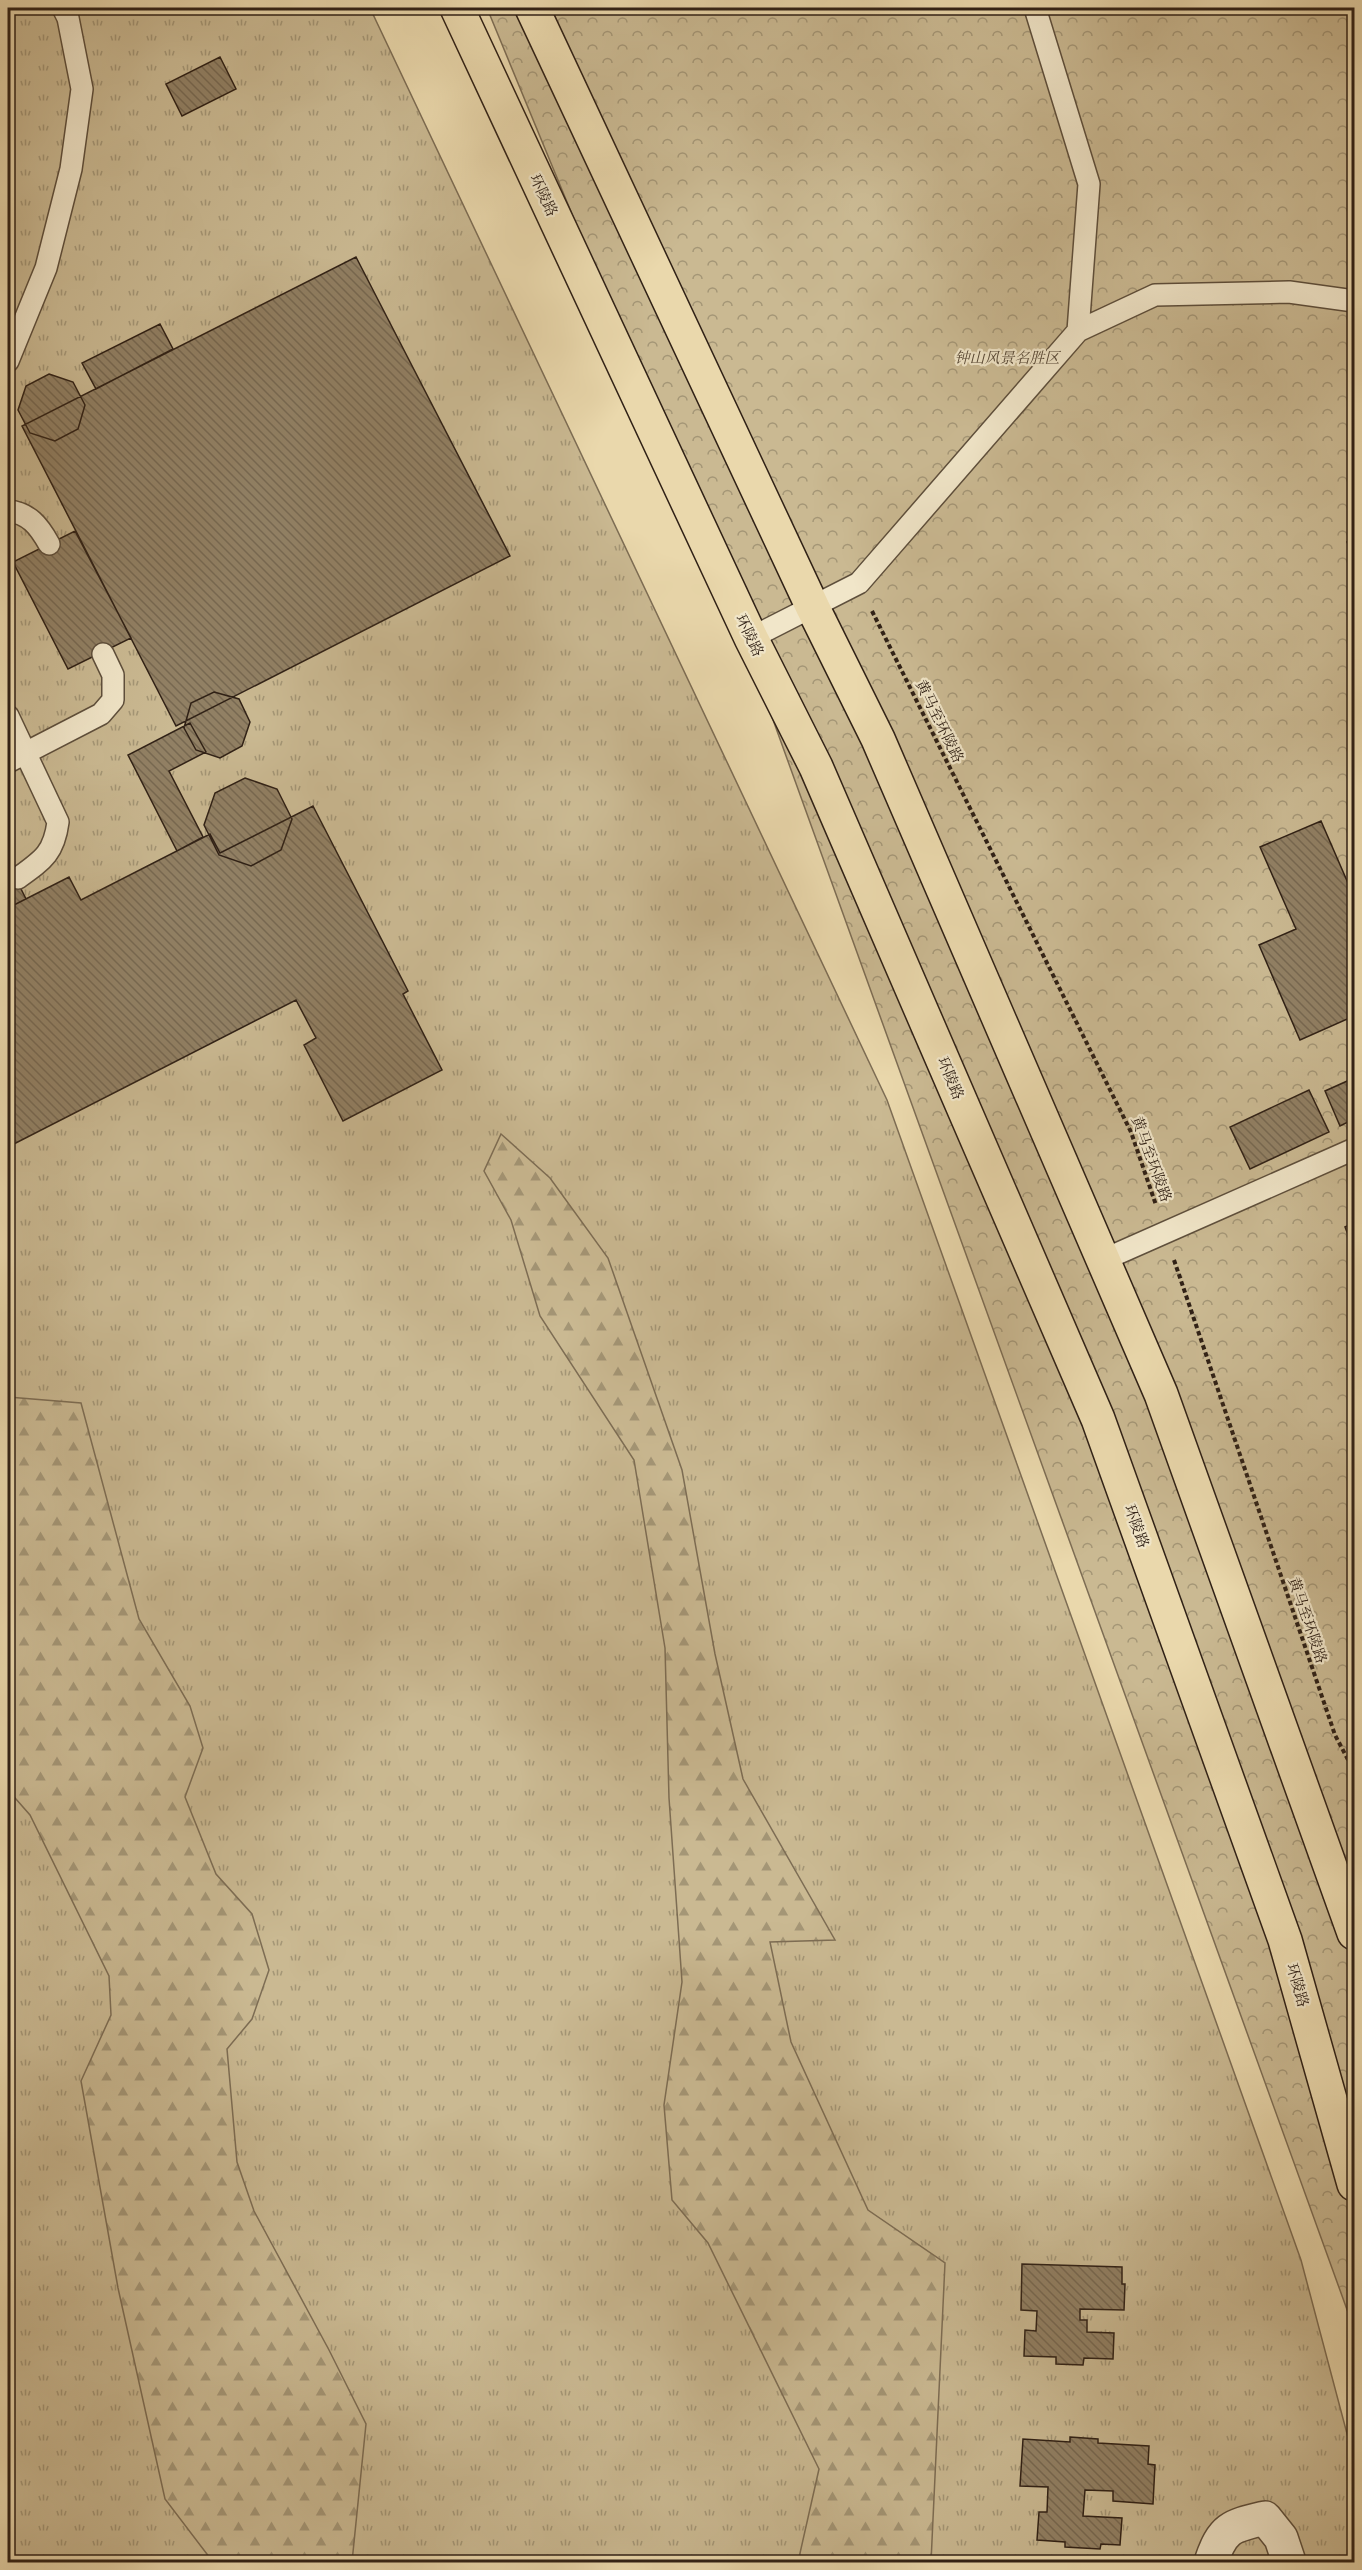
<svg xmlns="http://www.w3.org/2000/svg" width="1362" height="2570" font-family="'Libre Caslon Text','Noto Serif SC',serif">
  <defs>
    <pattern id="grass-tufts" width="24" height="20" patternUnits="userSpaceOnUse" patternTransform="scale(1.5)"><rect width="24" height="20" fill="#cab992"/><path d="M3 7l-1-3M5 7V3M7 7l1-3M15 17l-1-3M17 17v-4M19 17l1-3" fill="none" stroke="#a49676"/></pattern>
    <pattern id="forest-firs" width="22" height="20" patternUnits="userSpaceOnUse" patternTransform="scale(1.5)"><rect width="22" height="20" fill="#cab992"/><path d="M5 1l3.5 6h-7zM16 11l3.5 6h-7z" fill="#a49676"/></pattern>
    <pattern id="park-crowns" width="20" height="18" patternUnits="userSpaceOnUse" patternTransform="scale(1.5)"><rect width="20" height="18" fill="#cab992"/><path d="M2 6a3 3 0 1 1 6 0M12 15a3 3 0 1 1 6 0" fill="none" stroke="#a49676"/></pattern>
    <pattern id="building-back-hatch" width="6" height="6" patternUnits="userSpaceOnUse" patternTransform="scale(1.5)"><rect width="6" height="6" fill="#918064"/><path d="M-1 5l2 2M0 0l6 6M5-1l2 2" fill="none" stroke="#776851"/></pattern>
  </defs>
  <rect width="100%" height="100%" fill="#ead8ac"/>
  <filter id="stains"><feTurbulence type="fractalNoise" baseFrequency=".00333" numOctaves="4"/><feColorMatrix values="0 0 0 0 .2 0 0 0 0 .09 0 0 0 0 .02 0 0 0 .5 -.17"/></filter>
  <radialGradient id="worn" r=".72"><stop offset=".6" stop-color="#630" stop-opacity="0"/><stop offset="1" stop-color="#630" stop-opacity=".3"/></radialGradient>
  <path fill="url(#grass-tufts)" stroke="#7d6d54" stroke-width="1.5" d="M 8,8 L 370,8 L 887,1100 L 1301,2260 L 1354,2460 L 1354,2562 L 8,2562 Z"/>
  <path fill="url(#forest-firs)" stroke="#7d6d54" stroke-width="1.5" d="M 501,1134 L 550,1178 L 608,1258 L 682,1470 L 715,1654 L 743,1779 L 835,1940 L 770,1942 L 791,2042 L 868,2210 L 945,2263 L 931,2562 L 798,2562 L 819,2469 L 708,2243 L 672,2200 L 664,2105 L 682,1982 L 669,1798 L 665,1648 L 634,1460 L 540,1316 L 511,1220 L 484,1171 Z
    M 8,1397 L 81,1403 L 139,1619 L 190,1706 L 203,1748 L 185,1797 L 216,1874 L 252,1914 L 269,1970 L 252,2019 L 227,2049 L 237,2162 L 254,2211 L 329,2350 L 366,2424 L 352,2562 L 213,2562 L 165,2499 L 118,2288 L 81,2081 L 111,2015 L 109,1976 L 30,1815 L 8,1790 Z"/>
  <path fill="url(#park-crowns)" stroke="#7d6d54" stroke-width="1.5" d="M 487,8 L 1354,8 L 1354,2329 L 720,573 Z"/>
  <path fill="url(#building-back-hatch)" stroke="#302116" stroke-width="1.5" d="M 220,57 L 236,89 L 182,116 L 166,84 Z
    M 356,257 L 510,556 L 176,726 L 22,426 Z
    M 160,324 L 173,349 L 96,389 L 82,363 Z
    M 49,374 L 73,382 L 85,405 L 78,429 L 55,441 L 30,433 L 18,410 L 26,386 Z
    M 75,531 L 131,638 L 68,669 L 13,562 Z
    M 1354,539 L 1354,559 L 1347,542 Z
    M 214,692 L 239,699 L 250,722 L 242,746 L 220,758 L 196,750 L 184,728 L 191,703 Z
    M 190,723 L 206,752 L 169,771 L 203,837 L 177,851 L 128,755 Z
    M 245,778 L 277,789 L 292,819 L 281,850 L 251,866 L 219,855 L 204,825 L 215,793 Z
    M 313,806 L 408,991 L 403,994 L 442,1070 L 343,1121 L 304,1045 L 316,1038 L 296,1000 L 8,1147 L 8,908 L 69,877 L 81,900 L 210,834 L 220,853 Z
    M 1321,821 L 1354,897 L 1354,1016 L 1300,1040 L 1259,945 L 1296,929 L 1260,847 Z
    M 8,863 L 26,899 L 8,908 Z
    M 1354,1078 L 1354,1119 L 1340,1126 L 1325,1091 Z
    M 1309,1090 L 1329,1132 L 1250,1169 L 1230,1127 Z
    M 1354,1223 L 1354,1250 L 1345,1227 Z
    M 1022,2264 L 1122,2267 L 1122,2284 L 1125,2284 L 1124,2310 L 1080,2309 L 1080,2320 L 1087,2320 L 1087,2332 L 1114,2333 L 1113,2359 L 1084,2358 L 1083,2365 L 1056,2364 L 1056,2357 L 1024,2356 L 1025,2330 L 1036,2331 L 1037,2311 L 1021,2310 Z
    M 1070,2437 L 1098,2439 L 1098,2443 L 1149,2446 L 1148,2464 L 1155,2465 L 1153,2504 L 1113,2501 L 1113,2491 L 1085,2490 L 1083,2516 L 1122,2518 L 1120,2545 L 1101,2544 L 1100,2549 L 1065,2547 L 1065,2542 L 1037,2540 L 1039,2512 L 1047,2512 L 1048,2487 L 1020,2486 L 1023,2439 L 1070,2442 Z"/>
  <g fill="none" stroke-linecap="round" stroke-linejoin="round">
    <g stroke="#5e4f3c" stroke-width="24">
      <path id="lane" d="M 1035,8 L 1089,184 L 1078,331
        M 8,361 L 46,268 L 71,169 L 82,89 L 68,18 L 63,8
        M 8,511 C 29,513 39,526 49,544
        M 751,638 L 859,583 L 1078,331 L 1155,295 L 1289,292 L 1354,301
        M 8,716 L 58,822 C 54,853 43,860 18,878
        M 8,762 L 101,714 L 113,700 L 113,675 L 103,654
        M 1103,1260 L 1354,1149"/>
    </g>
    <g stroke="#5e4f3c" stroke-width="36">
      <path id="street" d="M 1211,2562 C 1223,2527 1231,2526 1265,2518 L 1281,2538 L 1289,2562"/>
    </g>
    <g stroke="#302116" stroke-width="36">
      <path id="primary" d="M 457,8 L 751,638 L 816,767 L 1098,1419 L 1285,1940 L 1354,2184
        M 532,8 L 813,608 L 878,739 L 1161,1394 L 1354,1933"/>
    </g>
    <path stroke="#302116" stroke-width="4" stroke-dasharray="4.5 3" stroke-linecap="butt" d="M 872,611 L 1131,1132 L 1156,1205
      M 1174,1260 L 1335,1735 L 1354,1771"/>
    <use href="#lane" stroke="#f1e6c9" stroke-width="21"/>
    <use href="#street" stroke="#f1e6c9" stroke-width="33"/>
    <use href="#primary" stroke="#ead8ac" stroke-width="33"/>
  </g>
  <g text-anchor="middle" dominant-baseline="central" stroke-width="4.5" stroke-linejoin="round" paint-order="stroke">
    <g font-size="15" fill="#302116" stroke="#f1e6c9">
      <text transform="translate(544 195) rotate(65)">环陵路</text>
      <text transform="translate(750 635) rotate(64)">环陵路</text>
      <text transform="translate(940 721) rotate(64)">黄马至环陵路</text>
      <text transform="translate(951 1078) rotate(67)">环陵路</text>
      <text transform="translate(1152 1159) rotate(70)">黄马至环陵路</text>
      <text transform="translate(1137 1526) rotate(70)">环陵路</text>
      <text transform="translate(1308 1620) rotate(71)">黄马至环陵路</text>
      <text transform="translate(1298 1985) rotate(74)">环陵路</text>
    </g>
    <g font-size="15" font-style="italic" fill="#564735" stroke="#f1e6c9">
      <text x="1007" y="357">钟山风景名胜区</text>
    </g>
  </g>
  <rect width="1362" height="2570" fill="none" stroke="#ead8ac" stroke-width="30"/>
  <rect x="9" y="9" width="1344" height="2552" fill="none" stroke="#302116" stroke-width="3"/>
  <rect x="15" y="15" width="1332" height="2540" fill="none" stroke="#302116" stroke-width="1.5"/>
  <rect width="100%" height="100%" filter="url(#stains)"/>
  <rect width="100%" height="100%" fill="url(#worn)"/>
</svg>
